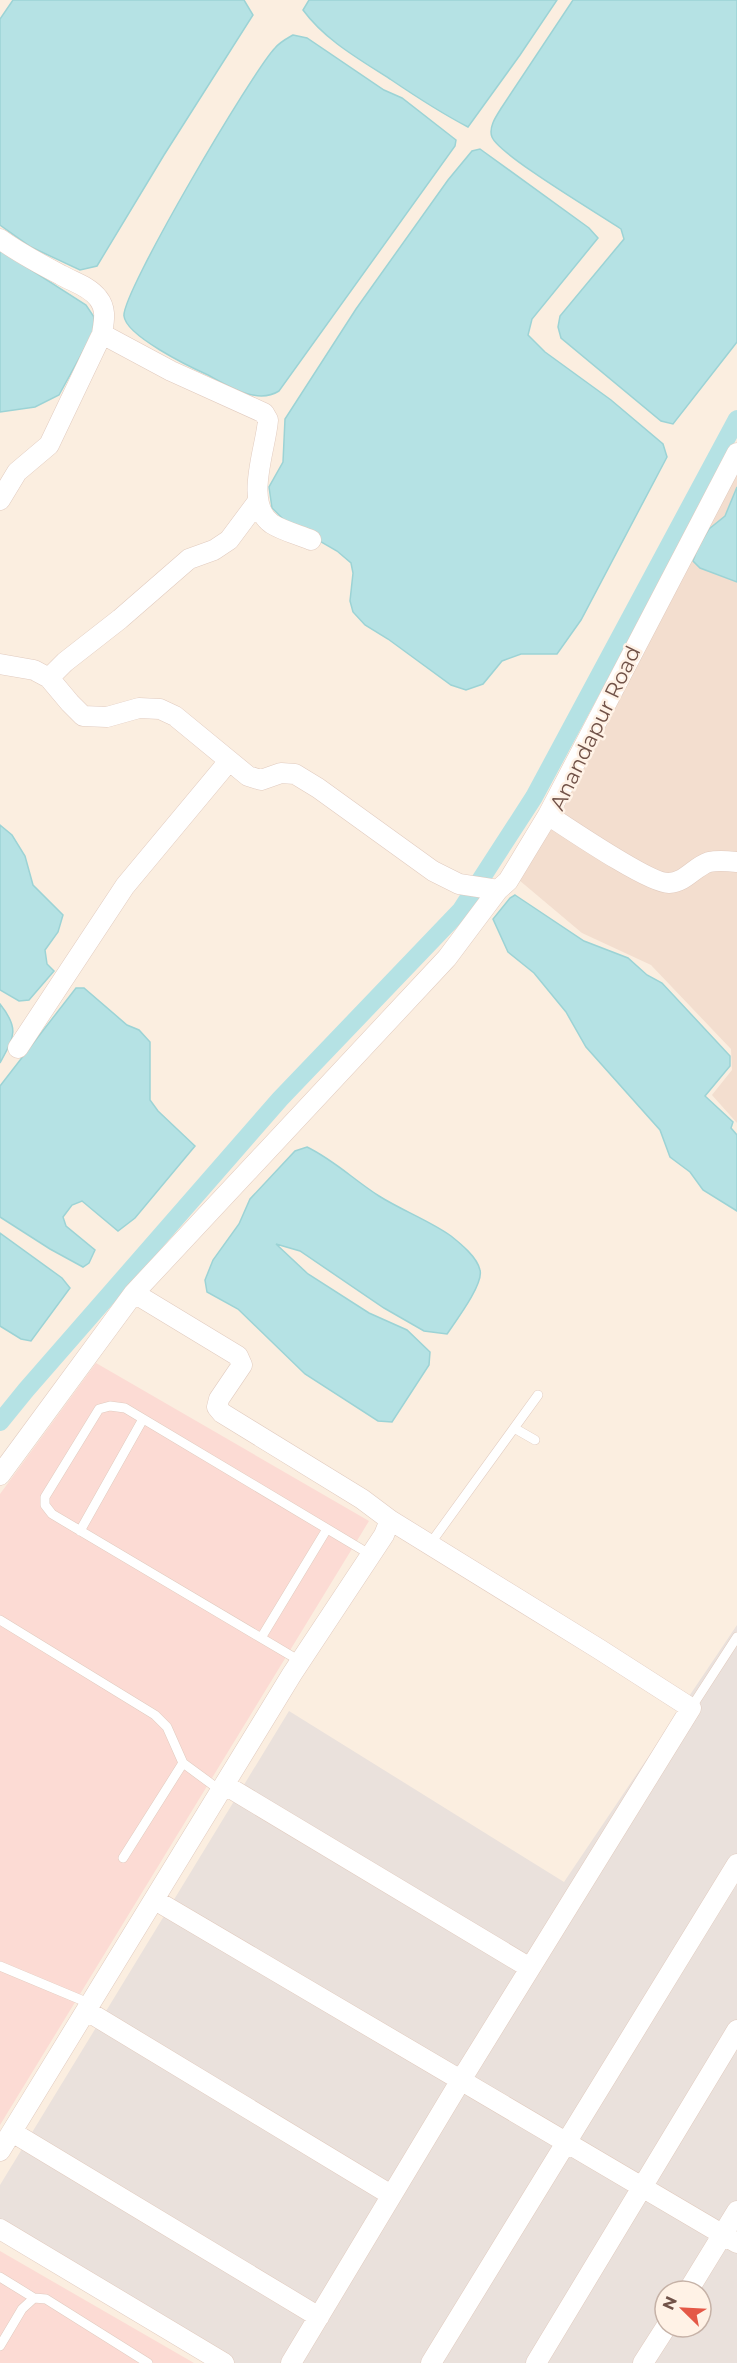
<svg xmlns="http://www.w3.org/2000/svg" width="737" height="2363" font-family="Montserrat,sans-serif">
  <rect width="100%" height="100%" fill="#fbeee0"/>
  <path fill="#f3decf" d="M 737,463 L 737,1123 L 712,1095 L 732,1070 L 731,1049 L 651,965 L 582,933 L 519,880 Z"/>
  <path fill="#fcdbd4" d="M 96,1363 L 369,1521 L 0,2125 L 0,1494 Z
    M 0,2251 L 194,2363 L 0,2363 Z"/>
  <path fill="#eae1dc" fill-rule="evenodd" d="M 737,1625 L 737,2363 L 235,2363 L 0,2221 L 0,2185 L 289,1711 L 564,1882 ZM 665,2291 L 701,2291 L 701,2327 L 665,2327 Z"/>
  <path fill="#b5e2e4" stroke="#9cd3d5" stroke-width="1.5" d="M 13,0 L 244,0 L 253,15 L 164,155 L 97,266 L 80,270 L 31,247 L 0,225 L 0,19 Z
    M 309,0 L 557,0 L 520,55 L 468,127 C 441,113 415,96 390,79 C 359,59 325,40 303,10 Z
    M 573,0 L 737,0 L 737,342 L 673,424 L 661,421 L 561,338 L 558,327 L 560,316 L 624,239 L 621,229 C 599,214 499,155 492,137 C 488,127 497,115 502,107 Z
    M 293,35 L 307,38 L 384,90 L 402,98 L 456,140 L 455,146 L 279,391 C 257,405 228,386 208,375 C 190,367 126,336 124,316 C 121,294 252,72 275,48 C 280,42 286,39 293,35 Z
    M 480,149 L 589,228 L 598,238 L 532,319 L 528,335 L 545,352 L 611,400 L 663,444 L 667,457 L 581,620 L 557,654 L 521,654 L 502,661 L 483,684 L 466,690 L 451,685 L 388,639 L 365,625 L 353,612 L 350,601 L 353,573 L 351,563 L 337,551 L 285,521 L 272,508 L 269,487 L 283,462 L 285,419 L 356,309 L 448,180 L 472,151 Z
    M 0,250 L 86,305 L 94,317 L 93,333 L 59,395 L 35,407 L 0,412 Z
    M 737,487 L 737,582 L 700,568 L 693,561 L 698,547 L 709,529 L 725,516 Z
    M 0,825 L 12,835 L 25,856 L 33,885 L 63,915 L 58,932 L 45,950 L 47,964 L 54,971 L 29,1000 L 19,1001 L 0,990 Z
    M 515,895 L 584,941 L 628,958 L 647,975 L 662,983 L 730,1056 L 730,1066 L 705,1096 L 733,1122 L 731,1128 L 737,1135 L 737,1211 L 703,1190 L 690,1172 L 670,1157 L 660,1130 L 586,1047 L 566,1012 L 534,973 L 508,952 L 493,919 L 510,898 Z
    M 76,988 L 84,988 L 127,1025 L 139,1030 L 150,1042 L 150,1100 L 158,1111 L 195,1146 L 135,1218 L 118,1231 L 82,1201 L 72,1205 L 63,1217 L 66,1226 L 95,1250 L 89,1263 L 83,1267 L 50,1249 L 0,1217 L 0,1086 Z
    M 0,1004 C 20,1029 14,1037 0,1063 Z
    M 307,1147 C 334,1160 354,1180 379,1196 C 401,1210 430,1221 451,1236 C 461,1244 477,1257 480,1270 C 484,1284 455,1322 447,1334 L 424,1331 L 384,1308 L 300,1251 L 276,1244 L 308,1274 L 369,1313 L 407,1330 L 430,1352 L 429,1365 L 392,1422 L 378,1421 L 305,1374 L 238,1309 L 207,1292 L 205,1280 L 213,1260 L 239,1224 L 250,1199 L 295,1151 Z
    M 0,1233 L 62,1278 L 70,1288 L 31,1341 L 21,1339 L 0,1326 Z"/>
  <g fill="none" stroke-linecap="round" stroke-linejoin="round">
    <path stroke="#b5e2e4" stroke-width="18" d="M 0,1422 L 26,1390 L 280,1099 L 461,910 L 534,797 L 737,419"/>
    <g stroke="#e1cbbf" stroke-width="10">
      <path id="service" d="M 514,1428 L 535,1440
        M 80,1531 L 143,1419
        M 430,1544 L 538,1395
        M 0,1620 L 155,1715 L 167,1727 L 183,1763 L 221,1791
        M 261,1638 L 327,1529
        M 300,1661 L 52,1514 L 45,1505 L 45,1497 L 99,1409 L 110,1406 L 125,1408 L 371,1555
        M 691,1708 L 737,1637
        M 123,1858 L 183,1763
        M 0,1966 L 91,2004
        M 0,2277 L 34,2298
        M 0,2346 L 22,2309 L 34,2298 L 46,2299 L 148,2363"/>
    </g>
    <g stroke="#e1cbbf" stroke-width="21">
      <path id="minor" d="M 0,239 C 19,253 40,264 61,275 C 73,282 89,286 98,298 C 107,309 104,321 102,334 L 49,445 L 17,472 L 0,500
        M 102,334 L 171,371 L 264,413 L 268,420 C 266,449 243,504 272,524 C 283,531 299,535 311,540
        M 737,453 L 548,815 C 568,828 650,884 669,883 C 686,882 694,867 709,862 C 718,860 728,861 737,862
        M 0,664 L 34,670 L 49,678 L 70,703 L 83,716 L 107,717 L 139,708 L 160,709 L 175,716 L 248,776 L 261,780 L 281,773 L 295,774 L 318,788 L 433,871 L 459,884 L 498,890
        M 49,678 L 65,662 L 120,619 L 189,559 L 214,550 L 229,540 L 258,501
        M 18,1048 L 125,886 L 229,761
        M 0,1475 L 134,1293 L 447,958 L 498,890 L 508,881 L 548,815
        M 225,1785 L 530,1968
        M 155,1900 L 737,2243
        M 87,2011 L 391,2195
        M 12,2132 L 319,2317
        M 0,2151 L 292,1674 L 384,1535 L 390,1520 L 362,1499 L 222,1413 L 217,1407 L 219,1399 L 242,1365 L 238,1356 L 134,1293
        M 0,2229 L 224,2363
        M 688,2291 L 737,2211
        M 291,2363 L 461,2080 L 691,1708 L 599,1649 L 390,1520
        M 431,2363 L 737,1864
        M 536,2363 L 737,2030
        M 643,2363 L 666,2327"/>
    </g>
    <use href="#service" stroke="#fff" stroke-width="9"/>
    <use href="#minor" stroke="#fff" stroke-width="20"/>
  </g>
  <g text-anchor="middle" dominant-baseline="central" stroke-width="5" stroke-linejoin="round" paint-order="stroke">
    <g font-size="21" fill="#715248" stroke="#fff2e6">
      <text transform="translate(595 728) rotate(-64)">Anandapur Road</text>
    </g>
  </g>
  <g transform="translate(683 2309) rotate(294)"><circle r="28" fill="#fff2e6" stroke="#c6b2a7" stroke-width="1.5"/>
  <path d="M0-4.5L10 22L0 15L-10 22Z" fill="#e45847"/>
  <text y="-9" font-size="16" font-weight="bold" text-anchor="middle" fill="#715248">N</text>
  </g>
</svg>
